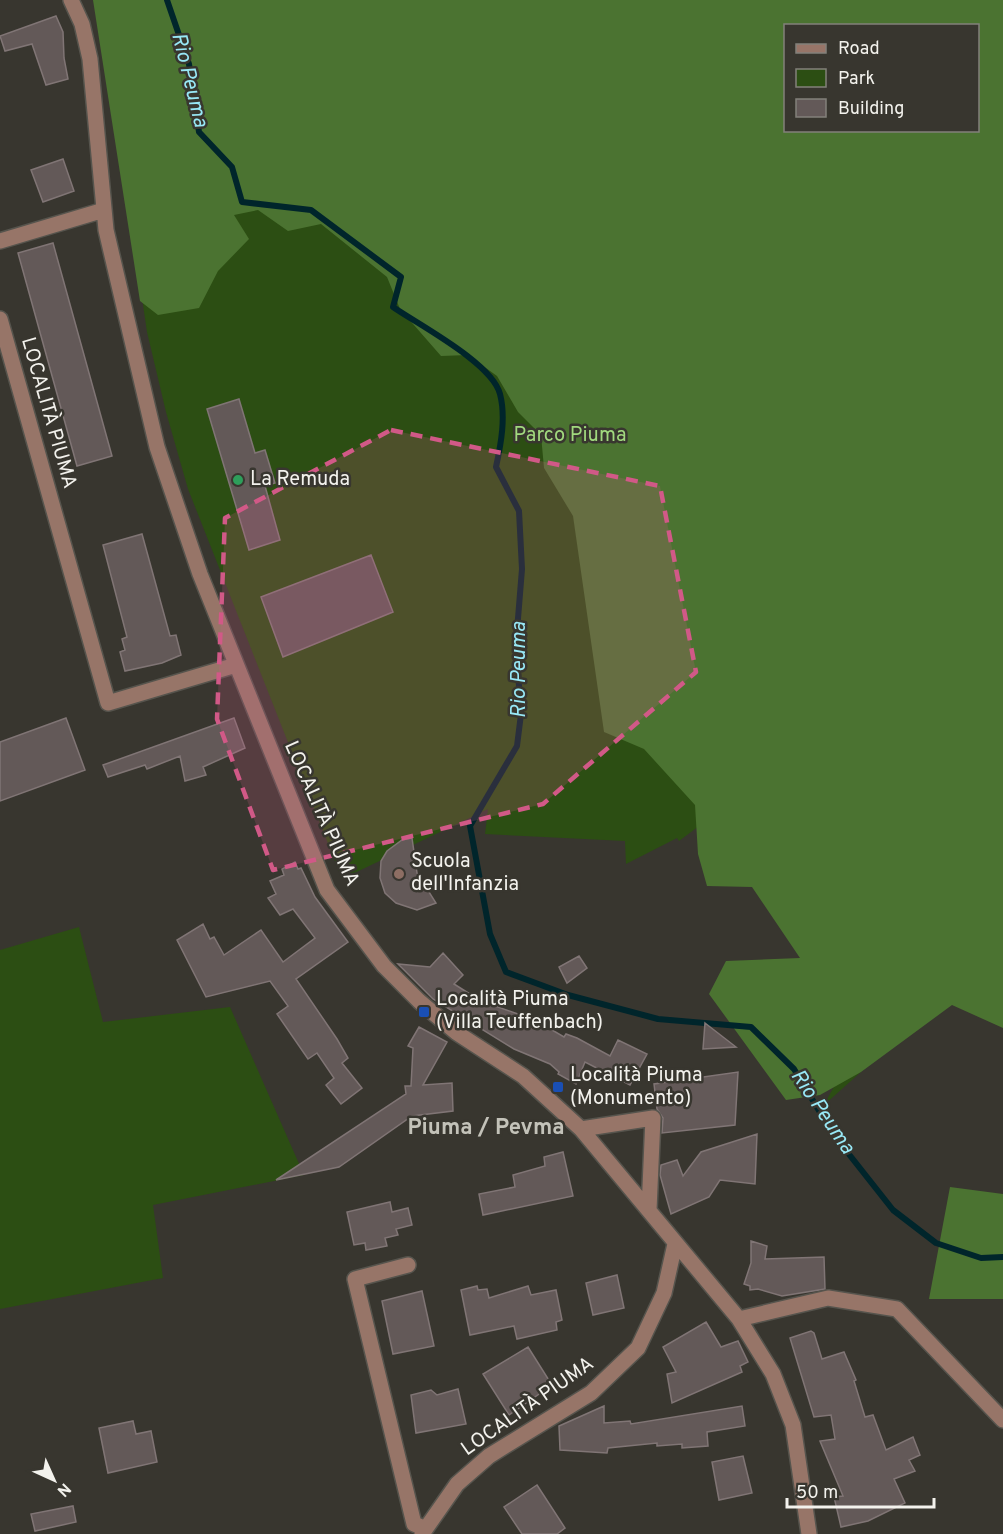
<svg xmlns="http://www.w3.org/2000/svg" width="1003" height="1534" font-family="Overpass,sans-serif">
  <rect width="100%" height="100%" fill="#38362f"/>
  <path fill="#2c4e13" d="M 93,0 L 1003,0 L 1003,100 L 978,110 L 978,26 L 786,26 L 786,130 L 965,131 L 951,208 L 943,407 L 957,563 L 949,653 L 899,744 L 1003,935 L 1000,973 L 966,985 L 937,990 L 918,999 L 891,1033 L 870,1045 L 861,1072 L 824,1105 L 873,1014 L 890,996 L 833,900 L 742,794 L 679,841 L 677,838 L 626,864 L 625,841 L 485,834 L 488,809 L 342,879 L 188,489 L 166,412 L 147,332 L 102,24 Z
    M 79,927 L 103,1022 L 230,1007 L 304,1175 L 153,1205 L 163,1278 L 0,1309 L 0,950 Z"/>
  <path fill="#4b7331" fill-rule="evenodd" d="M 93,0 L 1003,0 L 1003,1028 L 952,1005 L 861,1072 L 820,1095 L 786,1100 L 709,994 L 726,961 L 800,958 L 752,887 L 707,886 L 698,854 L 695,805 L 644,749 L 604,732 L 573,516 L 544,468 L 541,435 L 518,412 L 497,376 L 468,355 L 441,356 L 400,309 L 387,277 L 321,224 L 288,231 L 258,210 L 234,215 L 249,239 L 218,271 L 199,308 L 158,315 L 140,301 ZM 786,26 L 978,26 L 978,130 L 786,130 Z
    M 950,1187 L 1003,1194 L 1003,1299 L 929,1299 Z"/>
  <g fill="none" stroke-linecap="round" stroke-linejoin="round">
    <path stroke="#00252b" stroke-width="6" d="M 167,0 L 189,64 L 199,132 L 232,167 L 242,202 L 311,210 L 401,277 L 393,307 C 419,325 492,363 500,394 C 506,417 501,444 496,467 L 519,511 L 522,569 L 516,643 L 521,714 L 517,746 L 470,826 L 490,934 L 506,972 L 568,995 L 658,1019 L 751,1027 L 794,1069 L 833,1134 L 893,1210 L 936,1243 L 981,1258 L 1003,1257"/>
  </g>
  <path fill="#635958" stroke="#807575" stroke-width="1.5" d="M 56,16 L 63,32 L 64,58 L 68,79 L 46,85 L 32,44 L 5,51 L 0,36 Z
    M 63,159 L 74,191 L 43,202 L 31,170 Z
    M 53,243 L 112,456 L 77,466 L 18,253 Z
    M 239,399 L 255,453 L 265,450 L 275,483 L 265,486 L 280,540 L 249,550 L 207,409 Z
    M 142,534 L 170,636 L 176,635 L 181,655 L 162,663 L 125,671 L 120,652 L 125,650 L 122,639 L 127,637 L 103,545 Z
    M 371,555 L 393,612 L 283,657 L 261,597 Z
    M 66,718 L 85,770 L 0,801 L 0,742 Z
    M 234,718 L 245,748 L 203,767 L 206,775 L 185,781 L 180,756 L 147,769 L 145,765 L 108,777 L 103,765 Z
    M 412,838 L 417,873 L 436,903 L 417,910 L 396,903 L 385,893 L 380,878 L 381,861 L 387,851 L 402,840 Z
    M 295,862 L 298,869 L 301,868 L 315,897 L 348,942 L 296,979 L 337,1039 L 348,1058 L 342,1063 L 362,1088 L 341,1104 L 326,1085 L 334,1078 L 317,1053 L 308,1059 L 277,1014 L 288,1006 L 270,981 L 206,997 L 177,940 L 203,924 L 210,939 L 214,937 L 224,955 L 261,930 L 283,962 L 315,938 L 293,909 L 280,915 L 268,898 L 276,894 L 270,881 L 284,875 L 282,869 Z
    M 443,953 L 463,975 L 454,984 L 481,1001 L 535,1020 L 564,1037 L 566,1034 L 577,1038 L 610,1056 L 618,1040 L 647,1054 L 630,1085 L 585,1062 L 576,1084 L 558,1074 L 559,1072 L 550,1064 L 514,1049 L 433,999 L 398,964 L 430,967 Z
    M 579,956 L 587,968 L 567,983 L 559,967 Z
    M 705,1023 L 736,1047 L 703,1049 Z
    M 419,1027 L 447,1042 L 423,1085 L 452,1083 L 453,1111 L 412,1116 L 339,1167 L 276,1180 L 406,1094 L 405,1086 L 411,1086 L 413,1048 L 408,1046 Z
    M 738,1072 L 735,1125 L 662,1133 L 663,1118 L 657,1109 L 654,1084 Z
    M 757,1134 L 755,1184 L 720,1180 L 709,1197 L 671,1214 L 660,1175 L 661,1165 L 677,1160 L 683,1176 L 701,1152 Z
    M 563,1152 L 573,1196 L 483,1215 L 479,1194 L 515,1187 L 513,1175 L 545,1166 L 544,1157 Z
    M 390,1202 L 392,1212 L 408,1208 L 412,1225 L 396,1229 L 398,1235 L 385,1238 L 387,1246 L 366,1250 L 365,1243 L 354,1245 L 347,1212 Z
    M 751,1241 L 767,1246 L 765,1259 L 824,1257 L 825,1289 L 782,1296 L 758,1289 L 750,1290 L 750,1286 L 744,1284 L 751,1263 Z
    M 617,1275 L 624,1308 L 593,1315 L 586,1283 Z
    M 477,1286 L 478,1290 L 487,1289 L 489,1298 L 528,1286 L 531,1295 L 556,1290 L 562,1320 L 556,1322 L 557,1330 L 517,1339 L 514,1326 L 470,1335 L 461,1290 Z
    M 422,1291 L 434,1346 L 393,1354 L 382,1301 Z
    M 706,1322 L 721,1347 L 738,1341 L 748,1362 L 740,1366 L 742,1372 L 672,1403 L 667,1374 L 676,1372 L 663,1347 Z
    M 811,1331 L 814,1333 L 822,1359 L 844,1352 L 856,1380 L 854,1381 L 865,1417 L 873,1415 L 886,1450 L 913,1437 L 920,1455 L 909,1460 L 915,1471 L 894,1479 L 905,1503 L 868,1521 L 841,1527 L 834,1497 L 843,1496 L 820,1441 L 835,1439 L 831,1415 L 814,1417 L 790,1338 Z
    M 528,1347 L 552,1385 L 509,1415 L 483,1374 Z
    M 458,1389 L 466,1424 L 416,1433 L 411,1395 L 431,1390 L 437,1395 Z
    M 604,1406 L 604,1423 L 630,1421 L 631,1424 L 742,1406 L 745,1426 L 707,1432 L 708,1446 L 682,1448 L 682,1444 L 657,1446 L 657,1443 L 608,1448 L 607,1453 L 560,1450 L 559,1426 Z
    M 133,1421 L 136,1434 L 151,1431 L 157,1462 L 108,1473 L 99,1428 Z
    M 743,1456 L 752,1493 L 719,1500 L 712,1462 Z
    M 537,1485 L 565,1528 L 557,1534 L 522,1534 L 504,1507 Z
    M 73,1506 L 76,1522 L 35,1531 L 31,1514 Z"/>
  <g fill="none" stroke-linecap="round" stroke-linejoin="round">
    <g stroke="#56544d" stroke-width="18">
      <path id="minor" d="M 71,0 L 82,24 L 90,59 L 106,230 L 157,447 L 200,574 L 327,890 L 384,966 L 419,1001 L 457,1033 L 523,1076 L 581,1129 L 739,1319 L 773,1374 L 793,1425 L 809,1534
        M 0,241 L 104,210
        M 0,319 L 108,703 L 236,665
        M 581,1129 L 653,1118 L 649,1210
        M 408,1265 L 355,1279 L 414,1524 L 424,1528
        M 739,1319 L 828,1298 L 897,1309 L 1003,1420
        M 422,1534 L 457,1484 L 489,1456 L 591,1393 L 638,1348 L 664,1293 L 675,1244"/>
    </g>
    <use href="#minor" stroke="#977568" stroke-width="15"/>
  </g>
  <path fill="#d15987" fill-opacity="0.2" stroke="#d15987" stroke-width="4.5" stroke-dasharray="12 8" stroke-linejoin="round" d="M 391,430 L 660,486 L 696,672 L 543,804 L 273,870 L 217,719 L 225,518 Z"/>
  <circle fill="#2e9e5b" stroke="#38362f" stroke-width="2" cx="238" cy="480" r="6"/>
  <circle fill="#8d6e63" stroke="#38362f" stroke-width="2" cx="399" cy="874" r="6"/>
  <g fill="#1a4fb4" stroke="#38362f" stroke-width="2">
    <rect x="418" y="1006" width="12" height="12" rx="3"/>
    <rect x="552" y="1081" width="12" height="12" rx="3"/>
  </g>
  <g text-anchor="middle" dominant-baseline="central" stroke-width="5" stroke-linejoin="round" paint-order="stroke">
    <g font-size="20" fill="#f3f2ed" stroke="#38362f">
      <text transform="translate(48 413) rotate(74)">LOCALITÀ PIUMA</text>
      <text transform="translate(321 814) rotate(66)">LOCALITÀ PIUMA</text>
      <text transform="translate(528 1407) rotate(-35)">LOCALITÀ PIUMA</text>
    </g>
    <g font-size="20" fill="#a1d97e" stroke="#38362f">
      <text x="570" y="436">Parco Piuma</text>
    </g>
    <g font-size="20" fill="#f3f2ed" stroke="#38362f" text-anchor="start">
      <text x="250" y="480">La Remuda</text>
      <text x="411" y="862">Scuola<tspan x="411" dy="23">dell'Infanzia</tspan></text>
      <text x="436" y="1000">Località Piuma<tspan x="436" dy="23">(Villa Teuffenbach)</tspan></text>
      <text x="570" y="1076">Località Piuma<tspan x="570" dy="23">(Monumento)</tspan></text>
    </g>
    <g font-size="21" font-style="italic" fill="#98e8f6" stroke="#38362f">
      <text transform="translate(189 80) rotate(76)">Rio Peuma</text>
      <text transform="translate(519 670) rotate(-90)">Rio Peuma</text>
      <text transform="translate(822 1112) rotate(56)">Rio Peuma</text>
    </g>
    <g font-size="22" font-weight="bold" fill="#c3c2b9" stroke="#38362f">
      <text x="486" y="1128">Piuma / Pevma</text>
    </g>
  </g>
  <rect x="784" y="24" width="195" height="108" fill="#38362f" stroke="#83817b" stroke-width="1.5"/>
  <rect x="796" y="44" width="30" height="9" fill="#977568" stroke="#83817b" stroke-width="1.5"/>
  <text x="838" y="54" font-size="18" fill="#f3f2ed">Road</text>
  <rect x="796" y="69" width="30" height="18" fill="#2c4e13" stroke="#83817b" stroke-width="1.5"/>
  <text x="838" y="84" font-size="18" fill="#f3f2ed">Park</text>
  <rect x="796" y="99" width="30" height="18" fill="#635958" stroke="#83817b" stroke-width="1.5"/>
  <text x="838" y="114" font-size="18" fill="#f3f2ed">Building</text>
  <g transform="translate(54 1480) rotate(135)" stroke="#38362f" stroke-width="4.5" paint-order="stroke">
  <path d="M0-4.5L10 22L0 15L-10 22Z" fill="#f3f2ed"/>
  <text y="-9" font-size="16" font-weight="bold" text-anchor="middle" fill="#f3f2ed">N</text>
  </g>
  <path d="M787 1498v9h147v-9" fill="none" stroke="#f3f2ed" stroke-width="3"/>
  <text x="796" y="1498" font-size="18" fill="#f3f2ed" stroke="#38362f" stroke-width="4.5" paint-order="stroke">50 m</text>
</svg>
